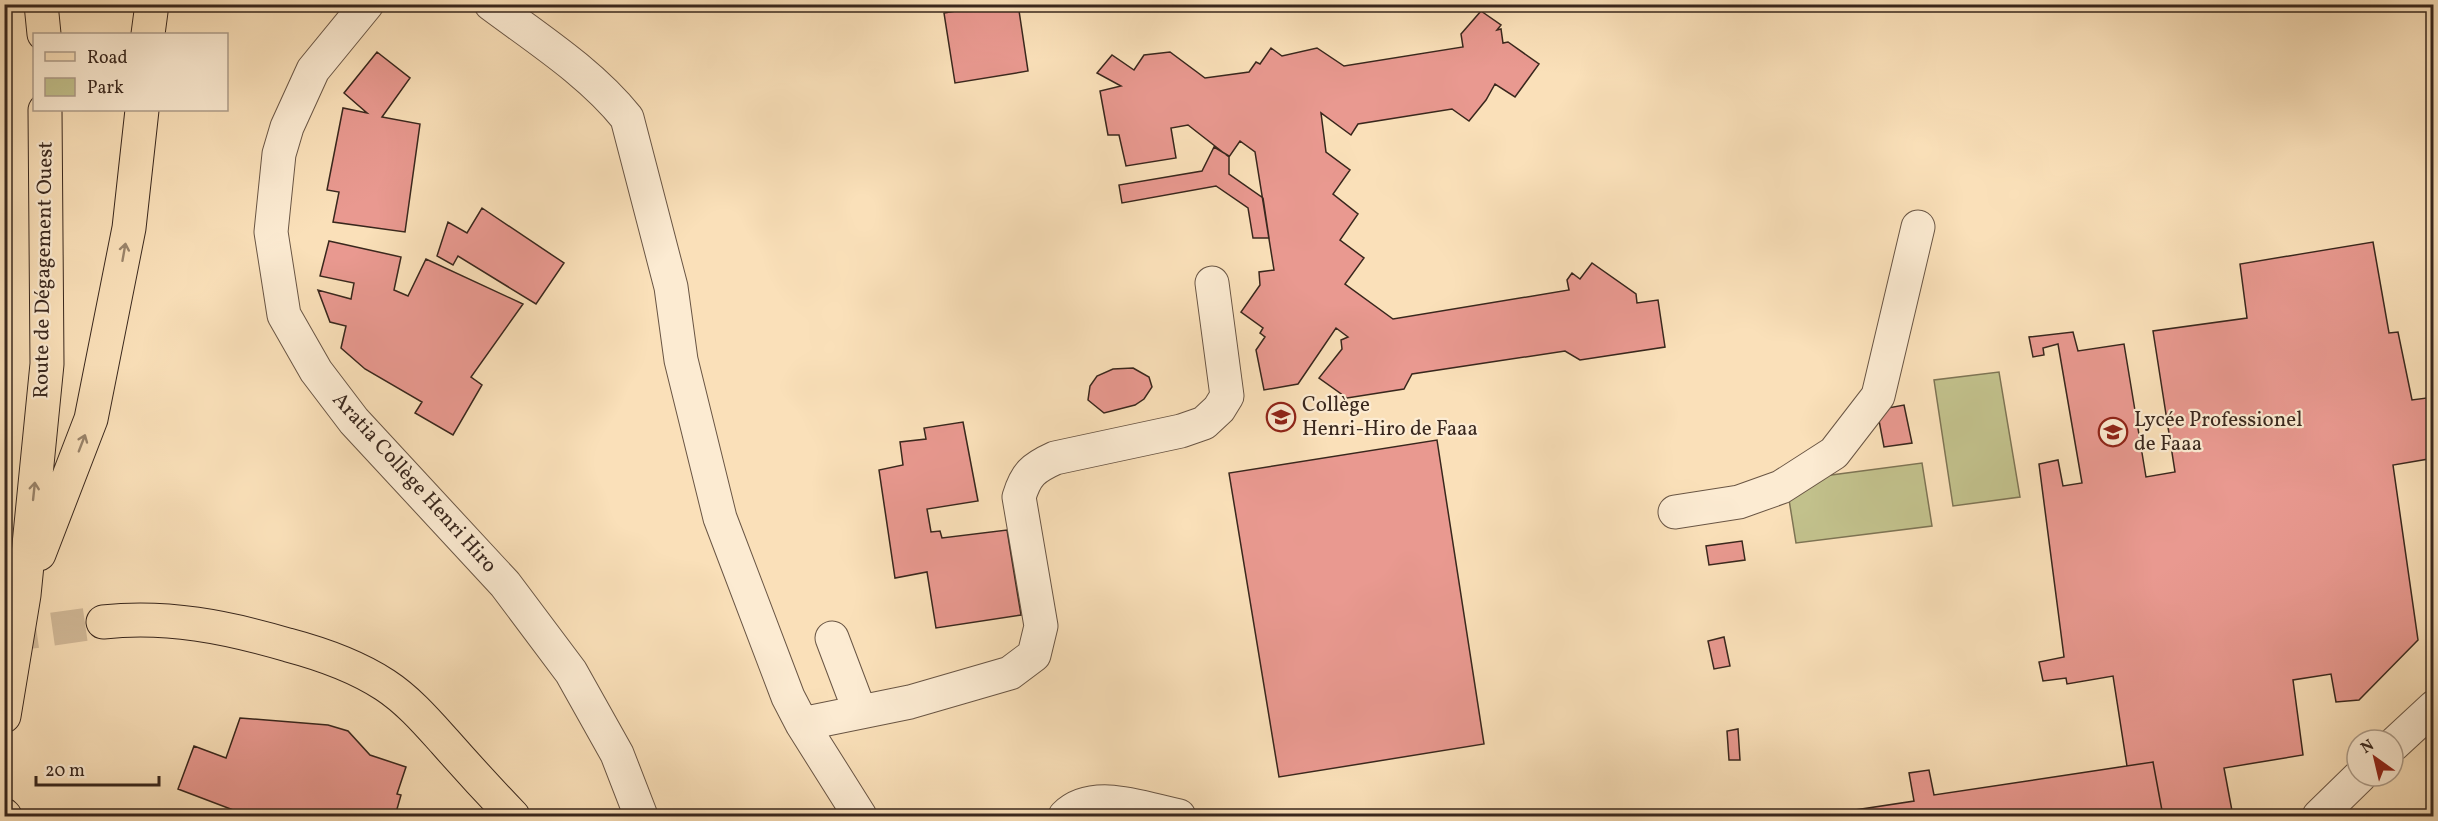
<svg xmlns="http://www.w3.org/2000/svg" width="2438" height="821" font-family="Vollkorn,serif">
  <rect width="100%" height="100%" fill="#fae0b9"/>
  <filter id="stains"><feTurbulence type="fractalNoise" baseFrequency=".00333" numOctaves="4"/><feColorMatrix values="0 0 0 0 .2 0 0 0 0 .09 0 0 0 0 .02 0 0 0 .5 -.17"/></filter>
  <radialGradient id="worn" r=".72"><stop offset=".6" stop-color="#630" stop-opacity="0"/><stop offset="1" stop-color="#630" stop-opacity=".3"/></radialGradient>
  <path fill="#c2c18c" stroke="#7e7454" stroke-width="1.5" d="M 1999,372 L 2020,497 L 1953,506 L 1934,380 Z
    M 1922,463 L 1932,526 L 1796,543 L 1786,481 Z"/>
  <path fill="#e99990" stroke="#39271d" stroke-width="1.5" d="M 998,4 L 1018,4 L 1028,71 L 955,83 L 944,13 Z
    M 1481,11 L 1501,25 L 1497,30 L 1501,29 L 1503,43 L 1508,42 L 1539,64 L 1515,97 L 1495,84 L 1486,100 L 1469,121 L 1452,109 L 1358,124 L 1351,135 L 1321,113 L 1326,152 L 1350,170 L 1333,194 L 1358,214 L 1340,240 L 1364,258 L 1345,284 L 1393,319 L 1569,290 L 1567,280 L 1572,273 L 1580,279 L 1592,263 L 1636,294 L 1637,303 L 1658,300 L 1665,347 L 1580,360 L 1565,351 L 1412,374 L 1404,389 L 1347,398 L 1319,378 L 1342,349 L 1341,340 L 1348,337 L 1336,328 L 1298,384 L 1264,390 L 1256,350 L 1265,337 L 1260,333 L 1263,328 L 1241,312 L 1260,285 L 1259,272 L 1274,270 L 1255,152 L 1240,141 L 1229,157 L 1188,125 L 1171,128 L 1176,158 L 1126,166 L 1119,135 L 1108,135 L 1100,91 L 1121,86 L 1097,73 L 1112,55 L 1134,70 L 1144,55 L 1170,52 L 1205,78 L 1249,72 L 1256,62 L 1260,64 L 1271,48 L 1282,56 L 1317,48 L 1344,66 L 1463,47 L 1461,34 Z
    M 377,52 L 410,78 L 382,117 L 420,124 L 405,232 L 333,222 L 339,192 L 327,190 L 343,108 L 367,113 L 344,93 Z
    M 1214,147 L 1229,156 L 1229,174 L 1263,198 L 1269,238 L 1253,238 L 1248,208 L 1216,186 L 1122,203 L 1119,185 L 1202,171 Z
    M 482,208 L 564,263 L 536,304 L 458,256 L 453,265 L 437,256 L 448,222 L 467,233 Z
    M 329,241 L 401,257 L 394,290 L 408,296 L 426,259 L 523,304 L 471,377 L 482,385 L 453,435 L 415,413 L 422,402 L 365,369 L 341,348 L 346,326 L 330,322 L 318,290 L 351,299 L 354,283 L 320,276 Z
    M 2373,242 L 2389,333 L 2398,332 L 2412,400 L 2434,397 L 2434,458 L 2393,465 L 2418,640 L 2359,700 L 2336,702 L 2331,674 L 2293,680 L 2303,755 L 2224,768 L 2233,816 L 2163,816 L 2153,762 L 2127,766 L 2113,676 L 2067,684 L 2066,678 L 2043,681 L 2039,662 L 2064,657 L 2039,464 L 2058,460 L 2063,486 L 2082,483 L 2058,344 L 2043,348 L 2044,355 L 2033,357 L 2029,337 L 2073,332 L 2078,351 L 2124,344 L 2146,477 L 2175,472 L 2153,331 L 2247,318 L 2240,264 Z
    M 1133,368 L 1149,377 L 1152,387 L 1144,399 L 1135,405 L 1104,413 L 1088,400 L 1090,386 L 1097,376 L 1113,369 Z
    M 1904,405 L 1912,443 L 1884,447 L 1877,410 Z
    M 963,422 L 978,501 L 927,509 L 931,532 L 940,531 L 942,538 L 1007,530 L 1021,615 L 936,628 L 927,572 L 895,578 L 879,470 L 903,465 L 900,442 L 926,439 L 924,428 Z
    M 1437,440 L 1484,744 L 1279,777 L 1229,473 Z
    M 1742,541 L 1745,560 L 1709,565 L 1706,546 Z
    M 1724,637 L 1730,666 L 1714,669 L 1708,641 Z
    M 240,718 L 328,725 L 348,731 L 370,755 L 406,767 L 397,794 L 401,795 L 395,816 L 249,816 L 178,789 L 194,746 L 226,758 Z
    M 1738,729 L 1740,760 L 1729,760 L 1727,731 Z
    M 2153,762 L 2163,816 L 1815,816 L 1914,801 L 1909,773 L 1929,770 L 1934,795 Z"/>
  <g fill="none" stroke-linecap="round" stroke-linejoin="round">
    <path stroke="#d3bb9a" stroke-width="33" stroke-dasharray="33 16" stroke-linecap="butt" d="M 4,636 L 103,622"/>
    <g stroke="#695544" stroke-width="35">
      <path id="minor" d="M 367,4 L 313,70 L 287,127 L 279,154 L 271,232 L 284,315 L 316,371 L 354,421 L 505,584 L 571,672 L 617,754 L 641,816
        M 491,4 C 538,39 591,73 627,118 L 671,287 L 681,360 L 720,518 L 788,697 L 802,724 L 860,816
        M 1675,512 L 1739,502 L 1781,487 L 1834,453 L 1878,396 L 1918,227
        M 832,638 L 860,712
        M 802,724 L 910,702 L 1010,673 L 1034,655 L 1041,626 L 1019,497 C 1026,474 1033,468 1055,458 L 1181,431 L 1204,423 L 1219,409 L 1227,396 L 1212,283
        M 2393,745 L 2434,707
        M 1065,816 C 1093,788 1145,809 1179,816
        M 2319,816 L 2360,776"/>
    </g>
    <g stroke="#39271d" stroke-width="35">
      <path id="major" d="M 103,622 C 167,615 227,627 288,645 C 322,654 356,666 385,685 C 408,700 427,722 445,742 C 467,767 490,792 513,816"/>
    </g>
    <g stroke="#39271d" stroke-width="35">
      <path id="highway" d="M 41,4 L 44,34
        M 148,34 L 152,4
        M 39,554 L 91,419 L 129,228 L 142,110
        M 4,716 L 24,595 L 47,364 L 45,110
        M 4,815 L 5,816"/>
    </g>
    <use href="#minor" stroke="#fcebd2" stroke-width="33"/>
    <use href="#major" stroke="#fae0b9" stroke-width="33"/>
    <use href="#highway" stroke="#fae0b9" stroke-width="33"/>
  </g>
  <defs><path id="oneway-shaft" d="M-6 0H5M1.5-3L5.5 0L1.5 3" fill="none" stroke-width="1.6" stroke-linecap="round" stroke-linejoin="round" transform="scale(1.5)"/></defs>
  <g stroke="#9a846b">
    <use href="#oneway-shaft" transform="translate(124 252) rotate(-80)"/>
    <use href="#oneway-shaft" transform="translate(82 443) rotate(-69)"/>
    <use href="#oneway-shaft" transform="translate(34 491) rotate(-84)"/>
  </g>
  <defs>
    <g id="school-ring" transform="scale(1.5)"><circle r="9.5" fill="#fcebd2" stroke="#8f2418" stroke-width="1.5"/><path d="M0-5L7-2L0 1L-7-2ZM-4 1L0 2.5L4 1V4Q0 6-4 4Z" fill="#8f2418"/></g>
  </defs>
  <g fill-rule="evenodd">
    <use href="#school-ring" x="1281" y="417"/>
    <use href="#school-ring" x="2113" y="432"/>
  </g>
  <g text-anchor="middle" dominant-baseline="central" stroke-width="4.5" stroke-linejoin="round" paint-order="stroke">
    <g font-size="21" fill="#39271d" stroke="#fcebd2">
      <text transform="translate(44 270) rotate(-89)">Route de Dégagement Ouest</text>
      <text transform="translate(414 483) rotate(48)">Aratia Collège Henri Hiro</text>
    </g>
    <g font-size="21" fill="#39271d" stroke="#fcebd2" text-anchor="start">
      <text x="1302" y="405">Collège<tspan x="1302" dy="24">Henri-Hiro de Faaa</tspan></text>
      <text x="2134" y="420">Lycée Professionel<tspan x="2134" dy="24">de Faaa</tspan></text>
    </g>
  </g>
  <rect width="2438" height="821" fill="none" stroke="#fae0b9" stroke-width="24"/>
  <rect x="6" y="6" width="2426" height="809" fill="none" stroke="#39271d" stroke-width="3"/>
  <rect x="12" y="12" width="2414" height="797" fill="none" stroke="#39271d" stroke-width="1.5"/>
  <rect x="33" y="33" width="195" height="78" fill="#fcebd2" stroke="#ae9d8a" stroke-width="1.5"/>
  <rect x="45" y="52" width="30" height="9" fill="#fae0b9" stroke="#ae9d8a" stroke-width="1.5"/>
  <text x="87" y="63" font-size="18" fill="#39271d">Road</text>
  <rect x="45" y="78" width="30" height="18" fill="#c2c18c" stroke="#ae9d8a" stroke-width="1.5"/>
  <text x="87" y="93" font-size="18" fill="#39271d">Park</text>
  <g transform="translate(2375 758) rotate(326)"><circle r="28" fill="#fcebd2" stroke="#ae9d8a" stroke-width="1.5"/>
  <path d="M0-4.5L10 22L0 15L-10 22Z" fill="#8f2418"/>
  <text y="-9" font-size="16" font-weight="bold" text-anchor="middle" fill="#39271d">N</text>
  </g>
  <path d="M36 776v9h123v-9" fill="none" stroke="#39271d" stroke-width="3"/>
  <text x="45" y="776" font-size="18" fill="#39271d" stroke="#fcebd2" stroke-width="4.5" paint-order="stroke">20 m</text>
  <rect width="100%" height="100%" filter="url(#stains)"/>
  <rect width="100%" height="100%" fill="url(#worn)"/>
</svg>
